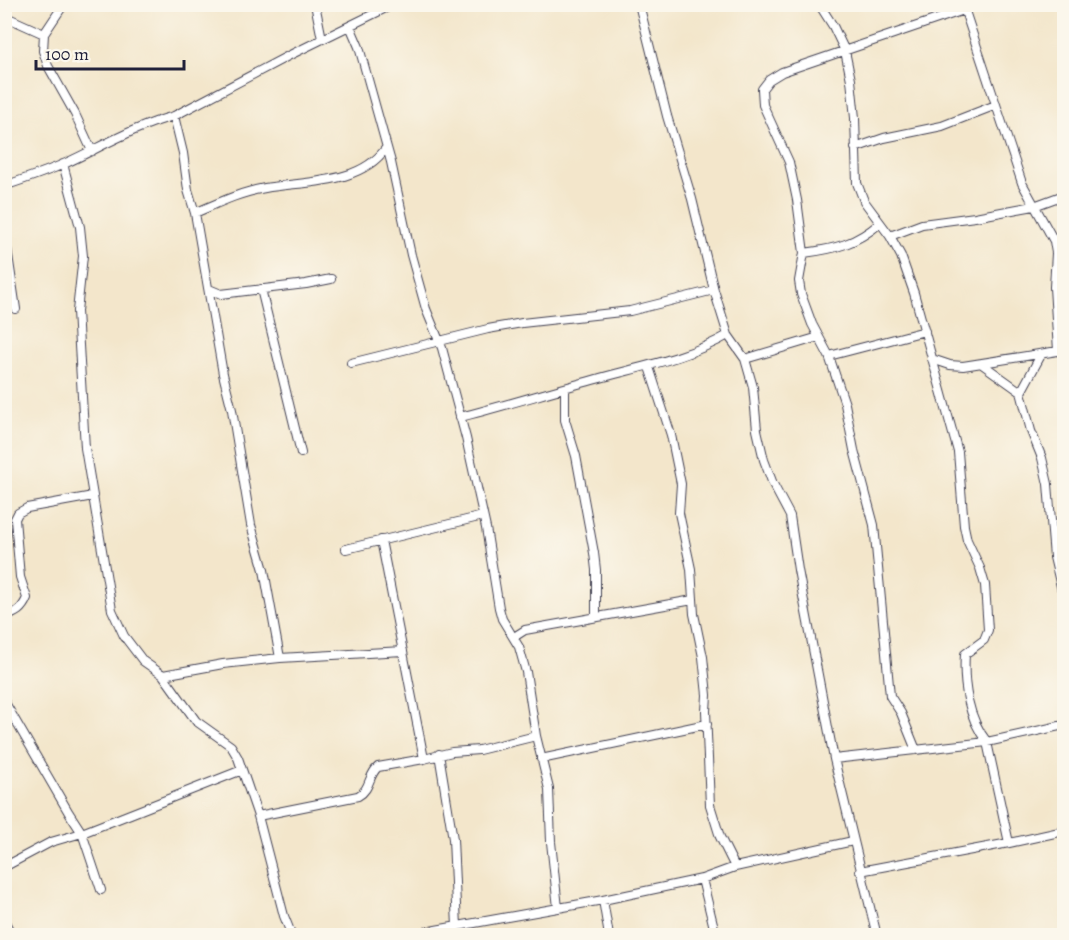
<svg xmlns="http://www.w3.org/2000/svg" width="1069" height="940" font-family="Alegreya,serif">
  <rect width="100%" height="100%" fill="#fbf7ec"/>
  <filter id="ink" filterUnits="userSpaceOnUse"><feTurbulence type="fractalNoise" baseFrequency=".0167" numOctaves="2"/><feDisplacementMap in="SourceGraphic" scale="12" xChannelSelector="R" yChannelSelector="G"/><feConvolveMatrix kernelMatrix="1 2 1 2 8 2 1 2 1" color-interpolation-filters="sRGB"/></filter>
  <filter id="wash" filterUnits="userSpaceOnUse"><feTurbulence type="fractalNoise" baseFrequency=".008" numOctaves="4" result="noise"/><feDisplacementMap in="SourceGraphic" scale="24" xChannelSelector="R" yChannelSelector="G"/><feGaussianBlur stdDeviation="1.35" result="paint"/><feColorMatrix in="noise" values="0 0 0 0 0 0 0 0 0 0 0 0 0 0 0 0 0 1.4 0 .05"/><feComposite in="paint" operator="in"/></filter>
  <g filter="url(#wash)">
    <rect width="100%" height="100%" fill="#f3e6cb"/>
  </g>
  <g filter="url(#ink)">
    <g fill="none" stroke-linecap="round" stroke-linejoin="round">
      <g stroke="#413f51" stroke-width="10">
        <path id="minor" d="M 64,4 L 44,34 L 43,51 L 48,66 L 75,114 L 92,151
          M 315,4 L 322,39
          M 639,4 L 667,116 L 692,199 L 714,290 L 728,335 L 745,359 L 753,387 L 757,430 L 764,460 L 773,484 L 790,516 L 798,570 L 834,759 L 877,936
          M 819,4 L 833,26 L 845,51 L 851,80 L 855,118 L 857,183 L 864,201 L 890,236 L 901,256 L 914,293 L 958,452 L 964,526 L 967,540 L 980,568 L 985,585 L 988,630 L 984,640 L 965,654 C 963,684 968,718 987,742 L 1009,843
          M 963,5 L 1022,183 L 1054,241 L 1056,253 L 1054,287 L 1058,351
          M 4,16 L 44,34
          M 350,26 L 359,47 L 391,162 L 411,255 L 426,309 L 442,348 L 466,438 L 486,528 L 499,608 L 502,619 L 519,647 L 526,672 L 536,736 L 549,789 L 551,842 L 558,908
          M 174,116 L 183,153 L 188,190 L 195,213 L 223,374 L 232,410 L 251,525 L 264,570 L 280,658
          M 855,148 L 884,138 L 942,126 L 996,105
          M 63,164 L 80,227 L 83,256 L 77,311 L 85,448 L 112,610 L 124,636 L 143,661 L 163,675 L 196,721 L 231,746 L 238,758 L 258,816 L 284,916 L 292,936
          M 4,186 C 25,179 46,172 66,163 C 101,147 136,126 174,116 L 290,55 L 394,4
          M 195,213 C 218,203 241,192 265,188 C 305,181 360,185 386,148
          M 4,228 L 16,309
          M 890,236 L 922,224 L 975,217 L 1034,206 L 1064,195
          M 804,253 C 835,249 856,244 880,223
          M 209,289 L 221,294 L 306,284 L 331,279
          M 261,289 L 301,453
          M 829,356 L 925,331
          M 745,359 L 819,337
          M 932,359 L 950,365 L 963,366 L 1064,350
          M 351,363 L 488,329 L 522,323 L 630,311 L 714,290
          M 982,364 L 1021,392 L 1031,431 L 1042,458 L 1048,484 L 1054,557 L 1064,599
          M 649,367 L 671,435 L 681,484 L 679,513 L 691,569 L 694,614 L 703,657 L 707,695 L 706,711 L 710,805 L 720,837 L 735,867
          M 565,389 L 565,420 L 576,456 L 594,553 L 596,570 L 596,616
          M 1021,392 L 1041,355
          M 460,417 C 504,406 548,392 593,380 C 638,367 687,359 728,335
          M 381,540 L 424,759
          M 346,549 L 483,516
          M 4,617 C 16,613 22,610 27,598 L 20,577 L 15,519 L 18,513 L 27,508 L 93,496
          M 514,637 L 525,630 L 693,600
          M 163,675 L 223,664 L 280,658 L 403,651
          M 4,701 L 69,813 L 82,833 L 101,890
          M 916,750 L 901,713 L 890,696 L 874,525 L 854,450 L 845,404 L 829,356 L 812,324 L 801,294 L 799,281 L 804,253 L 797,200 L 789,162 L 763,105 L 762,89 L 769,80 L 782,72 L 964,10 L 974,4
          M 439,754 L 453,839 L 457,927
          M 541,759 L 707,724
          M 834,759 L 987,742 L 1064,725
          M 258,816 L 358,796 C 371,789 368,775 378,767 L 424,759 L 452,752 L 479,750 L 536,736
          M 4,867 L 51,842 L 82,833 L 242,770
          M 860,871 L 1009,843 L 1064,831
          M 702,879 L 716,936
          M 603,900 L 609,936
          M 4,920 L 12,936
          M 402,936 L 603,900 L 702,879 L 735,867 L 853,841"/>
      </g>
      <use href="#minor" stroke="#fff" stroke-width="8"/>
    </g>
  </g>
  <rect width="1069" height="940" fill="none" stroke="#fbf7ec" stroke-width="24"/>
  <path d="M36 60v9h148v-9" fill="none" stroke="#22223b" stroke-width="3"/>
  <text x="45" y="60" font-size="18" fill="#22223b" stroke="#fbf7ec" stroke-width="4.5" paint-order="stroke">100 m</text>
</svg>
